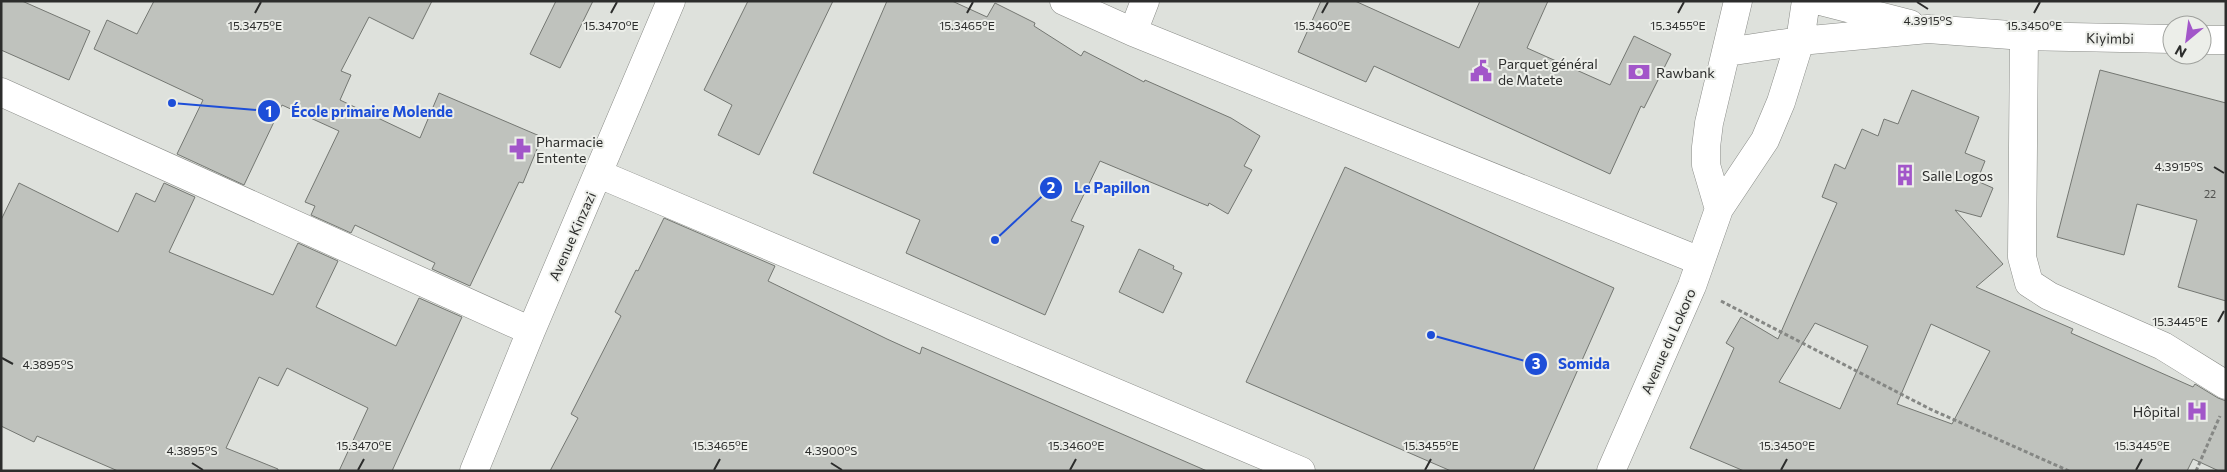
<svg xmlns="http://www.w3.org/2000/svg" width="2227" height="472" font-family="Commissioner,sans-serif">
  <rect width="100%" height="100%" fill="#dee1dc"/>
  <path fill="#bfc2bd" stroke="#747772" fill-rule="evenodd" d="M 1,1 L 22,1 L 90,31 L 69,80 L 1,50 Z
    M 154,1 L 432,1 L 413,39 L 369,17 L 341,71 L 351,75 L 340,100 L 420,138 L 439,93 L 542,137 L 523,183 L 519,182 L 470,286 L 432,269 L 435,263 L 355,225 L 351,233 L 311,215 L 315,206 L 305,202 L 339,131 L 282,105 L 244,185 L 177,154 L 203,100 L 94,49 L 107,20 L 137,34 Z
    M 556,1 L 593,1 L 560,68 L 530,54 Z
    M 748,1 L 833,1 L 759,155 L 718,135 L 732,105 L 704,90 Z
    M 887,1 L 952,1 L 987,17 L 995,3 L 1035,23 L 1034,26 L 1081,56 L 1084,51 L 1144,82 L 1145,80 L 1231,118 L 1260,136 L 1244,166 L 1252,170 L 1228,214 L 1209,203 L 1208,206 L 1100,161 L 1071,221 L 1084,226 L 1045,315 L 906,253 L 920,220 L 813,173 Z
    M 1321,1 L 1355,1 L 1459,48 L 1480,1 L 1548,1 L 1527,48 L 1610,85 L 1634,36 L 1671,54 L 1644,108 L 1641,106 L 1610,174 L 1374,66 L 1366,82 L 1298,52 Z
    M 2100,70 L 2226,103 L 2226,301 L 2178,287 L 2197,220 L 2137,204 L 2124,255 L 2057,237 Z
    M 1912,90 L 1979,117 L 1965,153 L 1985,161 L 1977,181 L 1993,188 L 1981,217 L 1955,210 L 2003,264 L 1976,287 L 2073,329 L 2071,333 L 2193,387 L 2195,384 L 2218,398 L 2226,401 L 2226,471 L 2219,471 L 2193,459 L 2187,471 L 1744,471 L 1690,448 L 1734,348 L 1726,343 L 1741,317 L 1778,339 L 1837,203 L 1822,197 L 1835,164 L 1845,169 L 1862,129 L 1878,136 L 1884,119 L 1898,124 ZM 1815,323 L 1868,346 L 1840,409 L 1779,382 ZM 1931,324 L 1990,351 L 1952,424 L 1897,404 Z
    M 1345,167 L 1614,288 L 1533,471 L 1451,471 L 1246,382 Z
    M 19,183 L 118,232 L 136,193 L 155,202 L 164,183 L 195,197 L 169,252 L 273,295 L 298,243 L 338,261 L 316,307 L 396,346 L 419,298 L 462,317 L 392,471 L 339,471 L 368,408 L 287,368 L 278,386 L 259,377 L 226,448 L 278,469 L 278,471 L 118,471 L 37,436 L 34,442 L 1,426 L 1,220 Z
    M 664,218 L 775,266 L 768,281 L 887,339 L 920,354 L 922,347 L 1207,471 L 550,471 L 578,418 L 571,414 L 621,316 L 615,312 L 636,270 L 638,271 Z
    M 1139,249 L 1174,266 L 1173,269 L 1182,273 L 1163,313 L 1119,292 Z"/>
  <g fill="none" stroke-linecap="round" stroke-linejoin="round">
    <g stroke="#898b87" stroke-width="29">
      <path id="minor" d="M 1064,1 L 1133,32 L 1700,261
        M 1133,32 L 1145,1
        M 2024,36 L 2022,257 L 2029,283 L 2049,296 L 2163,346 L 2226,385
        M 1,92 L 531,331
        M 599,174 L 1301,471
        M 474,471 L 531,331 L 671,1"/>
    </g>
    <g stroke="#898b87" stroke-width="29">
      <path id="tertiary" d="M 1820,1 L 1910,24
        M 2202,40 L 2226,40
        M 1727,52 L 1800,41 L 1928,29 L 2024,36 L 2172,39
        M 1719,209 L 1706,165 L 1706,147 L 1709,123 L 1738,1
        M 1611,471 L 1692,286 L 1719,209 L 1765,140 L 1781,102 L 1800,41 L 1806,1"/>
    </g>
    <path stroke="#858784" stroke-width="3" stroke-dasharray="4 2.5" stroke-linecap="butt" d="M 1721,301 L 1930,409 L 2069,471
      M 2196,471 L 2220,416"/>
    <use href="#minor" stroke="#fff" stroke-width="28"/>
    <use href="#tertiary" stroke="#fff" stroke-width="28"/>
  </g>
  <path fill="none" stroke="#2c2d2c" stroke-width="2" d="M 1917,2 L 1928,9M 255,13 L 261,2M 611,13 L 617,2M 967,13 L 973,2M 1322,13 L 1328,2M 1678,13 L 1684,2M 2034,13 L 2040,2M 2214,167 L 2224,173M 2218,322 L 2224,311M 2,358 L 13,364M 192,463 L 203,470M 831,463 L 842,470M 358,470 L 364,459M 714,470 L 720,459M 1070,470 L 1076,459M 1425,470 L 1431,459M 1781,470 L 1787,459M 2136,470 L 2142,459"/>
  <defs>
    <g id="civic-bare" transform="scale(1.725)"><path d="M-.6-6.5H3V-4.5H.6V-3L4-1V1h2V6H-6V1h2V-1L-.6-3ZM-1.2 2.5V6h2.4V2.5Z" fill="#a256c9" stroke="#eceee9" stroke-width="2.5" paint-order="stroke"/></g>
    <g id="bank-bare" transform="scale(1.725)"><path d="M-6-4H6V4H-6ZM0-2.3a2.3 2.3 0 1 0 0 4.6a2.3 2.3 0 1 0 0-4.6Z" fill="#a256c9" stroke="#eceee9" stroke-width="2.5" paint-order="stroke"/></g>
    <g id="pharmacy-bare" transform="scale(1.725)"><path d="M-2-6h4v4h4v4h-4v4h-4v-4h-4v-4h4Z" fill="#a256c9" stroke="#eceee9" stroke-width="2.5" paint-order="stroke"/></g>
    <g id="building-bare" transform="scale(1.725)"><path d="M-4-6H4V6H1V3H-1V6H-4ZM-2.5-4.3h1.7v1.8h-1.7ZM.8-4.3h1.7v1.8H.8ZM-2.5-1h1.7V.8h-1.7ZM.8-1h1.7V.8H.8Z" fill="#a256c9" stroke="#eceee9" stroke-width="2.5" paint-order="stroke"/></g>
    <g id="hospital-bare" transform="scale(1.725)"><path d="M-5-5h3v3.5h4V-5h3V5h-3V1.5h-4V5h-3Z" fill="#a256c9" stroke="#eceee9" stroke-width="2.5" paint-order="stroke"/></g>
  </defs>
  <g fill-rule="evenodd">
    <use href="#civic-bare" x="1481" y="71"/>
    <use href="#bank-bare" x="1639" y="72"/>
    <use href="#pharmacy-bare" x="520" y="149"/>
    <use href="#building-bare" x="1905" y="175"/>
    <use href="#hospital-bare" x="2197" y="411"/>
  </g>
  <g text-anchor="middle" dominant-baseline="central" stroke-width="4" stroke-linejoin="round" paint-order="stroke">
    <g font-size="11" fill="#515250">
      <text x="2210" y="193">22</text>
    </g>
    <g font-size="14" fill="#2c2d2c" stroke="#eceee9">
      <text transform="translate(2110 38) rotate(1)">Kiyimbi</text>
      <text transform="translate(572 236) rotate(-66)">Avenue Kinzazi</text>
      <text transform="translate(1668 341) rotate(-66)">Avenue du Lokoro</text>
    </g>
    <g font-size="14" fill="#2c2d2c" stroke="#eceee9" text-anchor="start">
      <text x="1498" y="63">Parquet général<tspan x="1498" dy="16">de Matete</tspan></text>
      <text x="1656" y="72">Rawbank</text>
      <text x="536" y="141">Pharmacie<tspan x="536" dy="16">Entente</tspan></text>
      <text x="1922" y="175">Salle Logos</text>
      <text x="2180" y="411" text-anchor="end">Hôpital</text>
    </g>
  </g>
  <g font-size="12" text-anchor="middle" fill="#2c2d2c" stroke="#eceee9" stroke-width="4" stroke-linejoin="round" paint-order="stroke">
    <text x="1928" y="25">4.3915°S</text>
    <text x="255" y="30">15.3475°E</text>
    <text x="611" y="30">15.3470°E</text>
    <text x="967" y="30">15.3465°E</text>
    <text x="1322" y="30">15.3460°E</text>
    <text x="1678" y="30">15.3455°E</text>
    <text x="2034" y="30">15.3450°E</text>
    <text x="2179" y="171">4.3915°S</text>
    <text x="2180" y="326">15.3445°E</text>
    <text x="48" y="369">4.3895°S</text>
    <text x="364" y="450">15.3470°E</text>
    <text x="720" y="450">15.3465°E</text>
    <text x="1076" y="450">15.3460°E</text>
    <text x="1431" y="450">15.3455°E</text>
    <text x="1787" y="450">15.3450°E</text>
    <text x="2142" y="450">15.3445°E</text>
    <text x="192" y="455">4.3895°S</text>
    <text x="831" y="455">4.3900°S</text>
  </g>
  <path fill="none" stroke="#1d4ed8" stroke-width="2" d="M172 103L269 111M995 240L1051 188M1431 335L1536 364"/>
  <g fill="#1d4ed8" stroke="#eceee9" stroke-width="2">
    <circle cx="172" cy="103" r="5"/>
    <circle cx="995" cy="240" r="5"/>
    <circle cx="1431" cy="335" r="5"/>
    <circle cx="269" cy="111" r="12"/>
    <circle cx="1051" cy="188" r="12"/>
    <circle cx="1536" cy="364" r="12"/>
  </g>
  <g font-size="15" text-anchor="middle" font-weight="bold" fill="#fff">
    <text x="269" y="117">1</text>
    <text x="1051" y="193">2</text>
    <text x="1536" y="369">3</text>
  </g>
  <g font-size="15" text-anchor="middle" font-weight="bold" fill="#1d4ed8" stroke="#eceee9" stroke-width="4" stroke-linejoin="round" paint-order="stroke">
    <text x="372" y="117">École primaire Molende</text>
    <text x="1112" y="193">Le Papillon</text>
    <text x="1584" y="369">Somida</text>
  </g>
  <rect width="2227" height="472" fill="none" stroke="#2c2d2c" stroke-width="5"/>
  <g transform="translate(2187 40) rotate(209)"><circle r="24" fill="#eceee9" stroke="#9fa19d"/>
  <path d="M0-4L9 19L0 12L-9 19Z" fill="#a256c9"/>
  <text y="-8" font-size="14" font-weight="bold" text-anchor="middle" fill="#2c2d2c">N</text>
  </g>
</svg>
